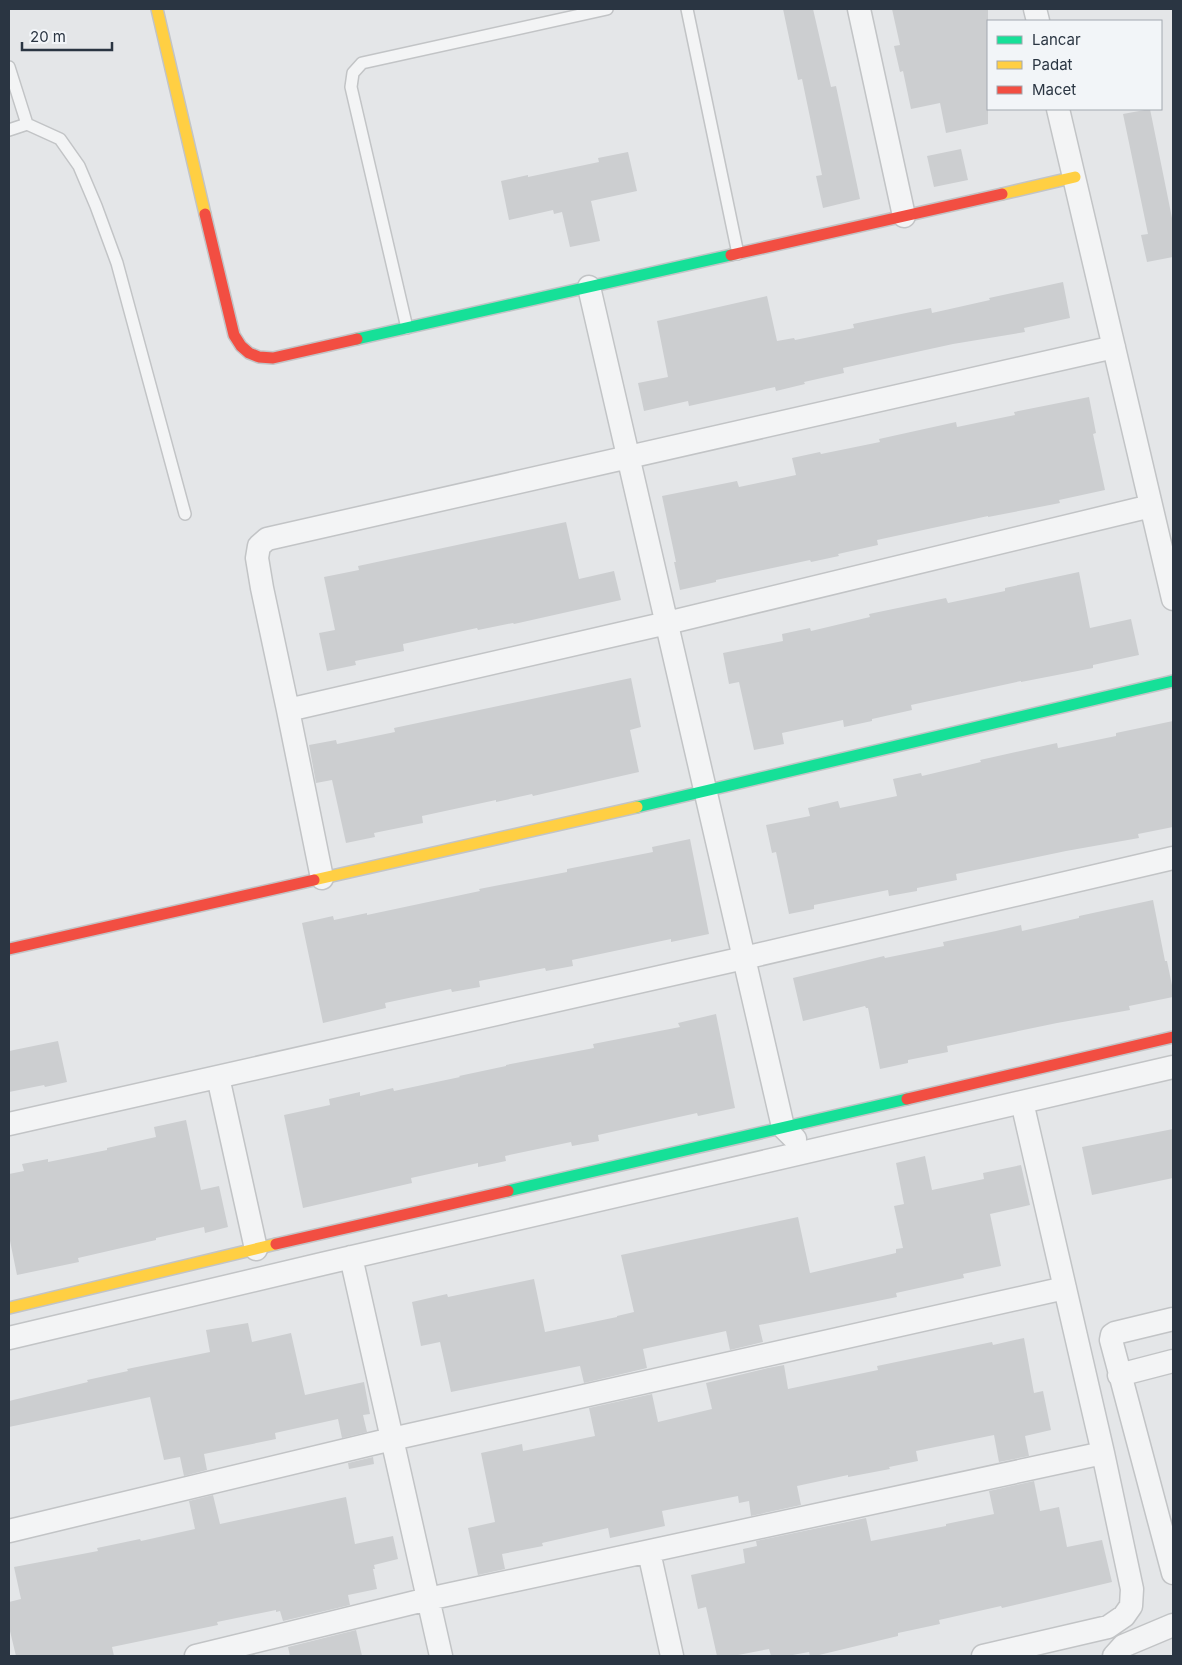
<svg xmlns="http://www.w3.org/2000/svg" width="1182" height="1665" font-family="Inter,sans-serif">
  <rect width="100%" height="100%" fill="#e4e6e8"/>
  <path fill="#ccced0" d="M 783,9 L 813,9 L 831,87 L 836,86 L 860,199 L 823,208 L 816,176 L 822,175 L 802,79 L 798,80 Z
    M 892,9 L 988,9 L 988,124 L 946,133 L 940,103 L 911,109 L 903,71 L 900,72 L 894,46 L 900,45 Z
    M 1150,109 L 1173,223 L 1173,257 L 1147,262 L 1141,235 L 1148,234 L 1123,114 Z
    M 961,149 L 968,180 L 934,187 L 927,156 Z
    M 628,152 L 637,191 L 591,201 L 600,241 L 570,247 L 562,212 L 554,214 L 553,210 L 509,220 L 501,181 L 528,175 L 528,177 L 599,162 L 598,158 Z
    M 1063,282 L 1070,318 L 1024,328 L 1025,332 L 953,344 L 843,368 L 844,373 L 804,382 L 805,384 L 776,391 L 775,387 L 689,406 L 688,401 L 644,411 L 638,383 L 668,377 L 657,321 L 767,296 L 777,341 L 794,338 L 795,340 L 854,328 L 853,324 L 906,313 L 931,308 L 932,313 L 990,300 L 989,298 Z
    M 1089,397 L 1096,433 L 1093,434 L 1105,490 L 1059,500 L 1060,503 L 988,517 L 988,516 L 877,540 L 878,545 L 838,554 L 839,556 L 811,562 L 810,560 L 716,580 L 716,582 L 680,590 L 674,562 L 676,562 L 662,496 L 737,481 L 739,487 L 796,475 L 792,458 L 820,452 L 821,454 L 880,442 L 879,439 L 956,422 L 957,427 L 1015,415 L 1014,412 Z
    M 566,522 L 579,579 L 614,571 L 621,600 L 514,624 L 513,623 L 478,630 L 477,628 L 403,644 L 404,651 L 355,661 L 356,665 L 327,671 L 319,633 L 335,630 L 324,577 L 359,570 L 358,566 Z
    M 1079,572 L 1090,628 L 1131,619 L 1139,655 L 1093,665 L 1093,668 L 1021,682 L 1021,681 L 911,705 L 912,710 L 872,719 L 872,721 L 844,727 L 843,720 L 782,733 L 784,744 L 754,750 L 739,682 L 729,684 L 723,653 L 783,641 L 782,634 L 810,628 L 811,631 L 870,617 L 869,614 L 946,598 L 948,603 L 1005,591 L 1005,588 Z
    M 631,678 L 641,727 L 630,730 L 639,772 L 533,796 L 532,794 L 496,802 L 496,800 L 422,816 L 423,823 L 374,833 L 375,837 L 346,843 L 332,780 L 316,783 L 309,745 L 336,740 L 337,744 L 395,732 L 394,728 Z
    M 1173,721 L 1173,827 L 1138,834 L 1139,838 L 1066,851 L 956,874 L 957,880 L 917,888 L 917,891 L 889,896 L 888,890 L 814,905 L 814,909 L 789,914 L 776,852 L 772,853 L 766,825 L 810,816 L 808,808 L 838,801 L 840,808 L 897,796 L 893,779 L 921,773 L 922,776 L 981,762 L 980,760 L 1057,743 L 1058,748 L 1116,736 L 1116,733 Z
    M 690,839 L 709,934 L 671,942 L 671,939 L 572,960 L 573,966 L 546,971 L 545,968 L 479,981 L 480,987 L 452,992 L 451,989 L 385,1003 L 386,1008 L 323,1023 L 302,923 L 333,916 L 334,920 L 367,913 L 367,915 L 480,891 L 479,889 L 567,872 L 567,869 L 653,852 L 652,847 Z
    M 1153,900 L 1165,961 L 1167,961 L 1173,990 L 1173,997 L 1129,1006 L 1130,1010 L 1057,1023 L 947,1046 L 948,1052 L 908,1060 L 908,1063 L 880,1069 L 868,1008 L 866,1008 L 865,1006 L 803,1021 L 793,978 L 884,956 L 885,958 L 944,946 L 943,942 L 996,931 L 1021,925 L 1022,931 L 1079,918 L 1079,916 Z
    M 716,1014 L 735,1108 L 698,1116 L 697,1113 L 598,1135 L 599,1141 L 572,1146 L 571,1142 L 505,1156 L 506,1161 L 478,1167 L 478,1163 L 411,1178 L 412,1183 L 303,1208 L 284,1115 L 330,1105 L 329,1099 L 360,1092 L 360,1096 L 393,1088 L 394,1091 L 460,1077 L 459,1076 L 506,1066 L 506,1065 L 594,1048 L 593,1044 L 680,1027 L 678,1023 Z
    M 58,1041 L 67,1082 L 45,1087 L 44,1085 L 9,1092 L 9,1051 Z
    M 186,1120 L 201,1190 L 219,1186 L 228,1227 L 205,1233 L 204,1227 L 156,1238 L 156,1240 L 78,1258 L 79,1262 L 17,1275 L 9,1236 L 9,1174 L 24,1171 L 22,1164 L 48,1159 L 48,1162 L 107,1150 L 107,1148 L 156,1137 L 154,1127 Z
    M 1173,1129 L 1173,1178 L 1092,1195 L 1082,1147 Z
    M 925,1156 L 932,1190 L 984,1179 L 983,1173 L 1021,1165 L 1030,1205 L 990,1214 L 1001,1266 L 963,1274 L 964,1278 L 896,1293 L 897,1297 L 759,1325 L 763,1342 L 730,1350 L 726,1331 L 643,1349 L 647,1368 L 584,1383 L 580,1366 L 451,1392 L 440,1342 L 421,1346 L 412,1302 L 447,1294 L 448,1297 L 534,1279 L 545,1332 L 617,1317 L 617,1316 L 634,1312 L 621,1255 L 798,1217 L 810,1273 L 896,1253 L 896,1249 L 903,1248 L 894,1206 L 904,1204 L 896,1163 Z
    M 248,1323 L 252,1342 L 291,1333 L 305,1395 L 364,1382 L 370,1414 L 363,1415 L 367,1432 L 342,1438 L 338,1419 L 275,1433 L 276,1439 L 204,1454 L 207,1470 L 184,1476 L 180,1457 L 164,1460 L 150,1397 L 9,1427 L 9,1401 L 88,1382 L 87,1380 L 128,1371 L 127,1369 L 210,1352 L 206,1330 Z
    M 1024,1338 L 1034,1393 L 1043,1391 L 1051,1430 L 1025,1436 L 1029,1456 L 999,1462 L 994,1435 L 916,1451 L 918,1461 L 889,1467 L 890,1469 L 848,1477 L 848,1475 L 797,1486 L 801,1505 L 751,1516 L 749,1501 L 739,1503 L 738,1496 L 662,1511 L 665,1526 L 610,1538 L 608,1528 L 542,1543 L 543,1546 L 502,1554 L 505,1569 L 478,1575 L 468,1528 L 495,1522 L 481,1453 L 522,1444 L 523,1451 L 595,1436 L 589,1408 L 652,1394 L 658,1422 L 712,1409 L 706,1383 L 768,1368 L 784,1365 L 788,1389 L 878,1370 L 877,1366 L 992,1342 L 993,1345 Z
    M 373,1457 L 374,1464 L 349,1469 L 348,1463 Z
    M 1034,1481 L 1040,1511 L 1059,1507 L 1067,1547 L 1102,1540 L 1112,1582 L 1002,1608 L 1001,1606 L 939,1620 L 940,1624 L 898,1633 L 898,1636 L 815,1656 L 810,1656 L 809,1652 L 787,1656 L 771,1656 L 769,1649 L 733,1656 L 717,1656 L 706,1607 L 698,1609 L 691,1575 L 745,1563 L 743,1549 L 757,1546 L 756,1541 L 866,1518 L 871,1541 L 946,1526 L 946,1524 L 994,1514 L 989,1491 Z
    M 213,1495 L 220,1524 L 346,1497 L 355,1544 L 393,1536 L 398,1559 L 374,1565 L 375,1569 L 373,1569 L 377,1589 L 348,1595 L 350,1605 L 283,1621 L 280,1611 L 276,1612 L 276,1610 L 217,1622 L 218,1625 L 112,1647 L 114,1656 L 16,1656 L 9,1627 L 9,1602 L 21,1599 L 14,1567 L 98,1551 L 97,1548 L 140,1539 L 141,1541 L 195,1529 L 189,1501 Z
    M 356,1630 L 362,1656 L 290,1656 L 288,1647 Z"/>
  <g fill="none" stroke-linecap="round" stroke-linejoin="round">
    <g stroke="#c2c4c6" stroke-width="14">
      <path id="lane" d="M 687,9 L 738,254
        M 9,67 L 27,124 L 9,130
        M 27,124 L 60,139 L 79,166 L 96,206 L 117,263 L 185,514
        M 407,328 L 351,87 L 353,73 L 362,63 L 607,9"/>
    </g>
    <g stroke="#c2c4c6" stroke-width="25">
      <path id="street" d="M 859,9 L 904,216
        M 1035,9 L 1038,21
        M 1058,109 L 1173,599
        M 589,287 L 783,1127 L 795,1139
        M 288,710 L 262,588 L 257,558 L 259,546 L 267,539 L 1114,347
        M 322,878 L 288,710 L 667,623 L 1151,506
        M 218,1077 L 256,1249
        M 9,1124 L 744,958 L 1173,858
        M 351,1257 L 441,1656
        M 1173,1319 L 1115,1333 L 1112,1335 L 1111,1340 L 1173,1573
        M 9,1338 L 322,1264 L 1173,1067
        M 1119,1375 L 1173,1361
        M 9,1531 L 392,1439 L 1065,1288
        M 649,1552 L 672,1656
        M 196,1656 L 428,1599 L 1103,1453
        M 983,1656 L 1108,1627 L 1124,1616 L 1131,1606 L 1132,1589 L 1103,1453 L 1022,1102
        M 1114,1656 L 1123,1646 L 1173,1625"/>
    </g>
    <g stroke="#c2c4c6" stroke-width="14">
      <path id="fast" d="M 357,339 L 731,255
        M 637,807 L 1173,681
        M 508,1191 L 907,1099"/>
    </g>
    <g stroke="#c2c4c6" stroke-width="14">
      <path id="slow" d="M 157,9 L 205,214
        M 1002,194 L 1075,177
        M 314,880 L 637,807
        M 9,1308 L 276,1244"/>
    </g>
    <g stroke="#c2c4c6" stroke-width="14">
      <path id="jam" d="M 205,214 L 234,335 L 241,346 L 249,353 L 259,357 L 273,358 L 357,339
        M 731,255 L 1002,194
        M 9,949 L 314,880
        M 907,1099 L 1173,1037
        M 276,1244 L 508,1191"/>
    </g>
    <use href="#lane" stroke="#f3f4f5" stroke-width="11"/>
    <use href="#street" stroke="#f3f4f5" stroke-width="22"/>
    <use href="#fast" stroke="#16e098" stroke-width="11"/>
    <use href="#slow" stroke="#ffcf43" stroke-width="11"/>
    <use href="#jam" stroke="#f24e42" stroke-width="11"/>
  </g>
  <rect width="1182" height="1665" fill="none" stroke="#2a3542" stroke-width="20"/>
  <rect x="987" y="20" width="175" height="90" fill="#f2f5f8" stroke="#a2a8af"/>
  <rect x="997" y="36" width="25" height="8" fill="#16e098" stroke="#a2a8af"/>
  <text x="1032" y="45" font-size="15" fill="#2a3542">Lancar</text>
  <rect x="997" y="61" width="25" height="8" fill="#ffcf43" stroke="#a2a8af"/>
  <text x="1032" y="70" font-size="15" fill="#2a3542">Padat</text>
  <rect x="997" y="86" width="25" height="8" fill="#f24e42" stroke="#a2a8af"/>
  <text x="1032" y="95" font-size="15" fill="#2a3542">Macet</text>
  <path d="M22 42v8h90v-8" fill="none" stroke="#2a3542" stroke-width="2.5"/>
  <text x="30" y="42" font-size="15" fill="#2a3542" stroke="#f2f5f8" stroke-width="4" paint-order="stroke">20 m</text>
</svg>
